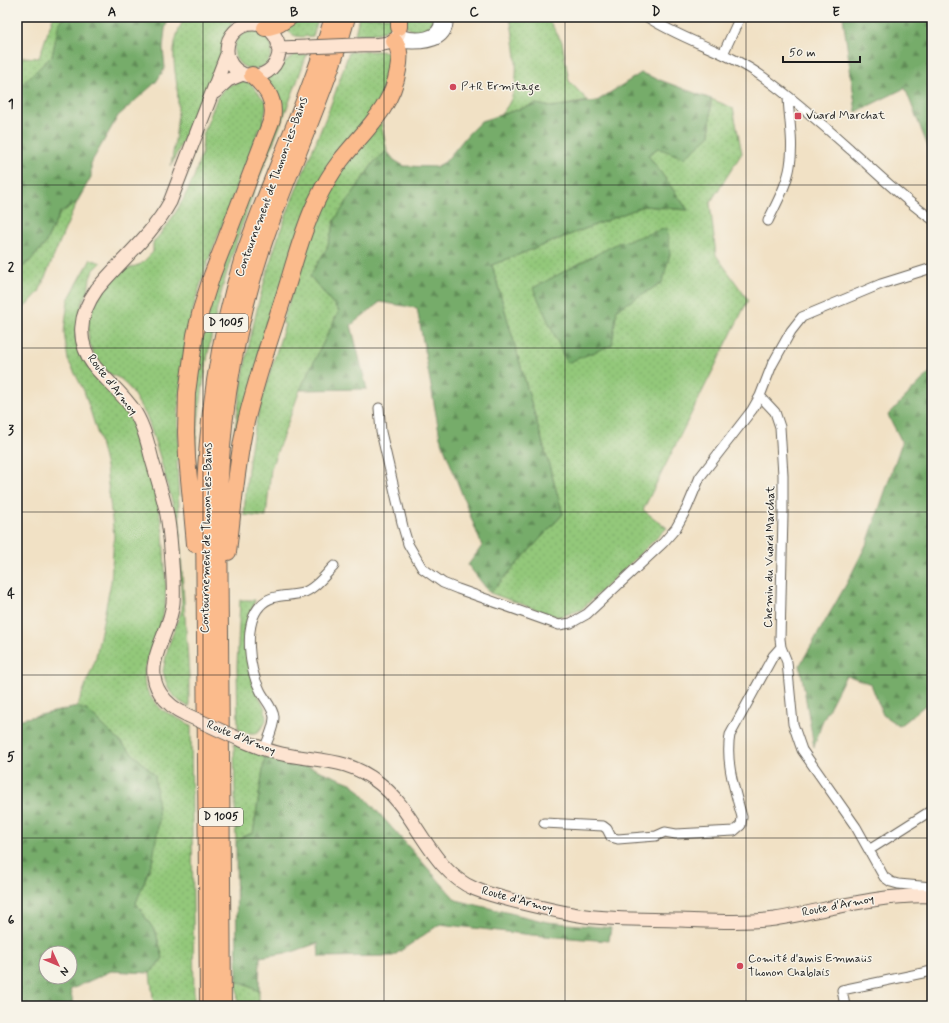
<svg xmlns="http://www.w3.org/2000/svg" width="949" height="1023" font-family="Mynerve,sans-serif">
  <defs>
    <pattern id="grass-dots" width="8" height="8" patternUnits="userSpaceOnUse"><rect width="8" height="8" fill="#93c87a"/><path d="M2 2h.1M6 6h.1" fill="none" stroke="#7eab69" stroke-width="1.8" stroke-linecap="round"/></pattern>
    <pattern id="forest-firs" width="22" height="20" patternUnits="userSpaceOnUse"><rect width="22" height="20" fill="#76ac6a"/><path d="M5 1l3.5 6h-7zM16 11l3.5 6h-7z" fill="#608b56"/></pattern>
  </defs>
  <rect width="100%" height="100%" fill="#f7f3e8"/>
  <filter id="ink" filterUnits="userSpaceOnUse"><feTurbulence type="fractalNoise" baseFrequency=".025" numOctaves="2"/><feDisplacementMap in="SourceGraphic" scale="8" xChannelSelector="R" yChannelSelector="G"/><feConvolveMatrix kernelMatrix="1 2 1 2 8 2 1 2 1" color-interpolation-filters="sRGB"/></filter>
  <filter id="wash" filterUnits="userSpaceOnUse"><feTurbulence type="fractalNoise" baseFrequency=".012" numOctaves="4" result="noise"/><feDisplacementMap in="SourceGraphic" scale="16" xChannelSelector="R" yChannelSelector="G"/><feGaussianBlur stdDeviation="0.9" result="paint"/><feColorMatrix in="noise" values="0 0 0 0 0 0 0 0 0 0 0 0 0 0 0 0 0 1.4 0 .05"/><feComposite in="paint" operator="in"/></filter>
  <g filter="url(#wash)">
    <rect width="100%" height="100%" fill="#f1e1c5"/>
    <path fill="url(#grass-dots)" stroke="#58724b" d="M 53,17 L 66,17 L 59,24 L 52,56 L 17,89 L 17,69 L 23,57 L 39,58 Z
      M 185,17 L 232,17 L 231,25 L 223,41 L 222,54 L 196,119 L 190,125 L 171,166 C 174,146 178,125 178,105 C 178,69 165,52 185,17 Z
      M 296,17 L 319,17 L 313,36 C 298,37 293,39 284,25 Z
      M 359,17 L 395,17 C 389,37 372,33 355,34 Z
      M 405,17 L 435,17 C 436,33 416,37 406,26 Z
      M 510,17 L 547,17 L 562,42 L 569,81 L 588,101 L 552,107 L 536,104 L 500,115 C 525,92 515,47 510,17 Z
      M234 50a19 19 0 1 1 38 0a19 19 0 1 1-38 0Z
      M 378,51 L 387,52 L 393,59 L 387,92 L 336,158 L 233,449 C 240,383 252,319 272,256 C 287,208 308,162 327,115 C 335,94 342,73 349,52 Z
      M 298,53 L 300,56 L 307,54 C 283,123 252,189 231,259 C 210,324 202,388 194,456 L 190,422 L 203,321 L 275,121 L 264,79 C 278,73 284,59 298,53 Z
      M 240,81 L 250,83 L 267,103 L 263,125 L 259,130 L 207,264 L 195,302 L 186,342 L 181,382 L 178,417 L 179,457 L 177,461 L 181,556 L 189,676 L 189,707 L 179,701 L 171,693 L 166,682 L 163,671 L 168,647 L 182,609 L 178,529 L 174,509 L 159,454 L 147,417 L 131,390 L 121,379 L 108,373 L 100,364 L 93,353 L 89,342 L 88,330 L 89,317 L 93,306 L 100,295 L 121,271 L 141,264 L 153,252 L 153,243 L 169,223 L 183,200 L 194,177 L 202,152 L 203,135 L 217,98 L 225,87 Z
      M 711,99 L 733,108 L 742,153 L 710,203 L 716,255 L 748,300 L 643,510 L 667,528 L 581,610 L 558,617 L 490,593 L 563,514 L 492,265 L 644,206 L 688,210 L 648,155 L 658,148 L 710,135 Z
      M 381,122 L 387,151 L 374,162 L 335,220 L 327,248 L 310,276 L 339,311 L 300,390 L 271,468 L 266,517 L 244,515 C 246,488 248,462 253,436 C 261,398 274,361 285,324 L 282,323 L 317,215 L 340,172 Z
      M 77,202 L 63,234 L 39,292 L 17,315 L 17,271 L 31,260 L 45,244 L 60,213 Z
      M 91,259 L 101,263 L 93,271 L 90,278 L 88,292 L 81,304 L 91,370 L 120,403 L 130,418 L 138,435 L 158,505 L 163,532 L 166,586 L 165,605 L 161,624 L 145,668 L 144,678 L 145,687 L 152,699 L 162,710 L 191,725 L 194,1006 L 154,1006 L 150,973 L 163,958 L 156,933 L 136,903 L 153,859 L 155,775 L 88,711 L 77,707 L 95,661 L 111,582 L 114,536 L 106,467 L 99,438 L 84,391 L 68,360 L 64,332 L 68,300 Z
      M 240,600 L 255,600 L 250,617 L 253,684 L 265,708 L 266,720 L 264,725 L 257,733 L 248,733 L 238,729 L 237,666 Z
      M 234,744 L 265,757 L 253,833 L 242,837 L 236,843 Z
      M 237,981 L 259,991 L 259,1006 L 238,1006 Z"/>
    <path fill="url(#forest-firs)" stroke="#496443" fill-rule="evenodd" d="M 66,17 L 169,17 L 165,29 L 163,48 L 165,68 L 156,82 L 118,116 L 91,163 L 91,177 L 77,202 L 60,213 L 45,244 L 31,260 L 17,271 L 17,89 L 52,56 L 59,23 Z
      M 843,17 L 932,17 L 932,157 L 905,88 L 856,112 Z
      M 641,73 L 711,99 L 710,135 L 684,158 L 658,148 L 648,155 L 688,210 L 644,206 L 492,265 L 563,514 L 490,593 L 468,565 L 482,546 L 440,437 L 417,308 L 380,302 L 351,325 L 367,389 L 300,390 L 339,311 L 310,276 L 327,248 L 335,220 L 340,212 L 374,162 L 387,151 L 394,160 L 404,166 L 436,167 L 445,162 L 469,133 L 481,121 L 536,104 L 552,107 L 597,101 Z
      M 667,228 L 670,254 L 662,283 L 617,309 L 612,345 L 567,363 L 533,288 L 616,244 Z
      M 932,370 L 932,700 L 899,726 L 883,715 L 871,684 L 846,675 L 823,720 L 814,747 L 800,665 L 847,583 L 868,541 L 902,442 L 888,415 Z
      M 77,707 L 88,711 L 155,775 L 159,821 L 153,859 L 136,903 L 156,933 L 163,958 L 150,973 L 111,971 L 70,990 L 74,1006 L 17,1006 L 17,720 ZM 46,953 L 70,953 L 70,977 L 46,977 Z
      M 265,757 L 288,763 L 305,765 L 353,784 L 456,900 L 547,922 L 611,928 L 609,941 L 532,935 L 440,924 L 393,956 L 319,957 L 318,943 L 292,952 L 260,957 L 259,991 L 237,981 L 236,843 L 242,837 L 253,833 Z"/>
  </g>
  <g filter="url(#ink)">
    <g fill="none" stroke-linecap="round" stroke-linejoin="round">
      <g stroke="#676157" stroke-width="11">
        <path id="street" d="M 647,17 C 684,41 727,51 763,77 C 794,99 823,125 851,150 C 878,174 903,199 932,219
          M 399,34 C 414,39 443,40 439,17
          M 394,41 C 400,44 406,44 413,44 C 431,44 450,40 448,17
          M 723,54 L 740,17
          M 768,221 C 776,204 787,185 790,166 C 794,143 789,120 788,97
          M 932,268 L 881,284 L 802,317 L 791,331 L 772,365 L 760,396 L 775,412 L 780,427 L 783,475 L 783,515 L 780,639 L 781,647 L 787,662 L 793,724 L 802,750 L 856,827 L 884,877 L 891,882 L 898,884 L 932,887
          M 379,408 L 381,432 L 403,527 L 408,544 L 422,568 L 443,583 L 458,589 L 559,625 L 571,623 L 587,614 L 663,543 L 676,528 L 687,508 L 700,477 L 752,410 L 760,396
          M 264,749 C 268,740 274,727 274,717 C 273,707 264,699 260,690 C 249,669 243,625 260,606 C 271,593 288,597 302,593 C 315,589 325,575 334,566
          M 544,823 L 603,826 L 607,829 L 611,837 L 618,839 L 656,836 L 665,832 L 676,834 L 734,831 L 741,825 L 742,817 C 735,791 725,762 730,735 L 773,656 L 781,647
          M 869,850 L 932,810
          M 845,1006 L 842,990 L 932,971"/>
      </g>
      <g stroke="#676157" stroke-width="15">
        <path id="secondary" d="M227 50a26 26 0 1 1 52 0a26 26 0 1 1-52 0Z
          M 356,45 C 369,44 395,48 399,33
          M 278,48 L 307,47
          M 215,92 L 228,80 L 243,74
          M 187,715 C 165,705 149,686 155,661 C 159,641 171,624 173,603 C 174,590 173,577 172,564 C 171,546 170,528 166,510 C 162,493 157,477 152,460 C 148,444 144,427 135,412 C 124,395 108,382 95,367 C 75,341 79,314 97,289 C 121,260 152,235 170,202 L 227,54
          M 239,739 C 253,745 267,751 282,754 C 320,762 346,757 379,783 C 417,812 429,870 475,889 C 490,895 506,899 522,903 C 543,908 564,913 585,916 C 616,920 648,919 680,920 C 711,921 743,923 775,919 C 829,910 876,894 932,896"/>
      </g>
      <g stroke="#676157" stroke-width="18">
        <path id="highway" d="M 399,17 L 399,27
          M 265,28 L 279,24 L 290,17
          M 195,544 L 187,457 L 186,432 L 187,393 L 195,335 L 201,310 L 212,275 L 272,119 C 276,99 266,88 252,75
          M 228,552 C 233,510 236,468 245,426 C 255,382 270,339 284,296 C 294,265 302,231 316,202 C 323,187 331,173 341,160 C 364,131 392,108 398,70 C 400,59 401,50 394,41
          M 208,1006 L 204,515 C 206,430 216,344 242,261 C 269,179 309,101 333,17
          M 223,1006 L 219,510 C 220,416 236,324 266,236 C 292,162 326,92 347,17"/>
      </g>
      <use href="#street" stroke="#fff" stroke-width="9"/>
      <use href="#secondary" stroke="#fde4d1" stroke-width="13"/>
      <use href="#highway" stroke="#fbbb8c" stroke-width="16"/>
      <g stroke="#676157" stroke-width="15" stroke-linecap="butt">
        <path id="secondary-bridge" d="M 307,47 L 356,45
          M 187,715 L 239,739"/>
      </g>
      <use href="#secondary-bridge" stroke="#fde4d1" stroke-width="13"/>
    </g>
  </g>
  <path fill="none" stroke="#1c1c1c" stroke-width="1" stroke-opacity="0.55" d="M 203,17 L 203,1006M 384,17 L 384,1006M 565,17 L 565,1006M 746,17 L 746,1006M 17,185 L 932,185M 17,348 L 932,348M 17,512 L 932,512M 17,675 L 932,675M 17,838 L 932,838"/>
  <g fill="#d1495b" stroke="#f7f3e8" stroke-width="1.5">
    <circle cx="453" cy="87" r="4"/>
    <rect x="794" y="112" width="8" height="8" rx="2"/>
    <circle cx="740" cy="966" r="4"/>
  </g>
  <g text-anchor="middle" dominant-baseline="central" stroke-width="3" stroke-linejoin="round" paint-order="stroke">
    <g fill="#f7f3e8" stroke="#5e5c59" stroke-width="1">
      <rect x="204" y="314" width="44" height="18" rx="3"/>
      <rect x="199" y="808" width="44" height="18" rx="3"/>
    </g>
    <g font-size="11" font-weight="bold" fill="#1c1c1c">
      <text x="226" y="323">D 1005</text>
      <text x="221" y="817">D 1005</text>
    </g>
    <g font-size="12" fill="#1c1c1c" stroke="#f7f3e8" text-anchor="start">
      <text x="461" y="87">P+R Ermitage</text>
      <text x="806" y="116">Vuard Marchat</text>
      <text x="748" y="959">Comité d'amis Emmaüs<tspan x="748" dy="14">Thonon Chablais</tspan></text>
    </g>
    <g font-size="12" fill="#1c1c1c" stroke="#f7f3e8">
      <text transform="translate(272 187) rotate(-70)">Contournement de Thonon-les-Bains</text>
      <text transform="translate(112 385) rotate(52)">Route d'Armoy</text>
      <text transform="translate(207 538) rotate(-89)">Contournement de Thonon-les-Bains</text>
      <text transform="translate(770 557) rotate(-89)">Chemin du Vuard Marchat</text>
      <text transform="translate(241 738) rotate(22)">Route d'Armoy</text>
      <text transform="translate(517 900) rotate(15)">Route d'Armoy</text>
      <text transform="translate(838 906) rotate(-11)">Route d'Armoy</text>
    </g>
  </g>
  <rect width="949" height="1023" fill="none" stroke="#f7f3e8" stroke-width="44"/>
  <g transform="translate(58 965) rotate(134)"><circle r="19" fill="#f7f3e8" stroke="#9f9d96"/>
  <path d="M0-3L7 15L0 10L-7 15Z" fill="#d1495b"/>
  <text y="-6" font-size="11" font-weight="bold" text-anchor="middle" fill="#1c1c1c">N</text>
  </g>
  <path d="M783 56v6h77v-6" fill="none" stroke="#1c1c1c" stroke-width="2"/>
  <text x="789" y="56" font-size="12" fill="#1c1c1c" stroke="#f7f3e8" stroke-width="3" paint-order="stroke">50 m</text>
  <rect x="22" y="22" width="905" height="979" fill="none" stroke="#1c1c1c" stroke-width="1.5"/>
  <g font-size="13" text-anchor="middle" font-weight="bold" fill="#1c1c1c">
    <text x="112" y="16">A</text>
    <text x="294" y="16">B</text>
    <text x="474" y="16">C</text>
    <text x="656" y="16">D</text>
    <text x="836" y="16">E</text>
    <text x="11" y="108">1</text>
    <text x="11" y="271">2</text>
    <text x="11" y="434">3</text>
    <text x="11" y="598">4</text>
    <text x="11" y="761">5</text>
    <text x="11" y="924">6</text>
  </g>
</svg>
